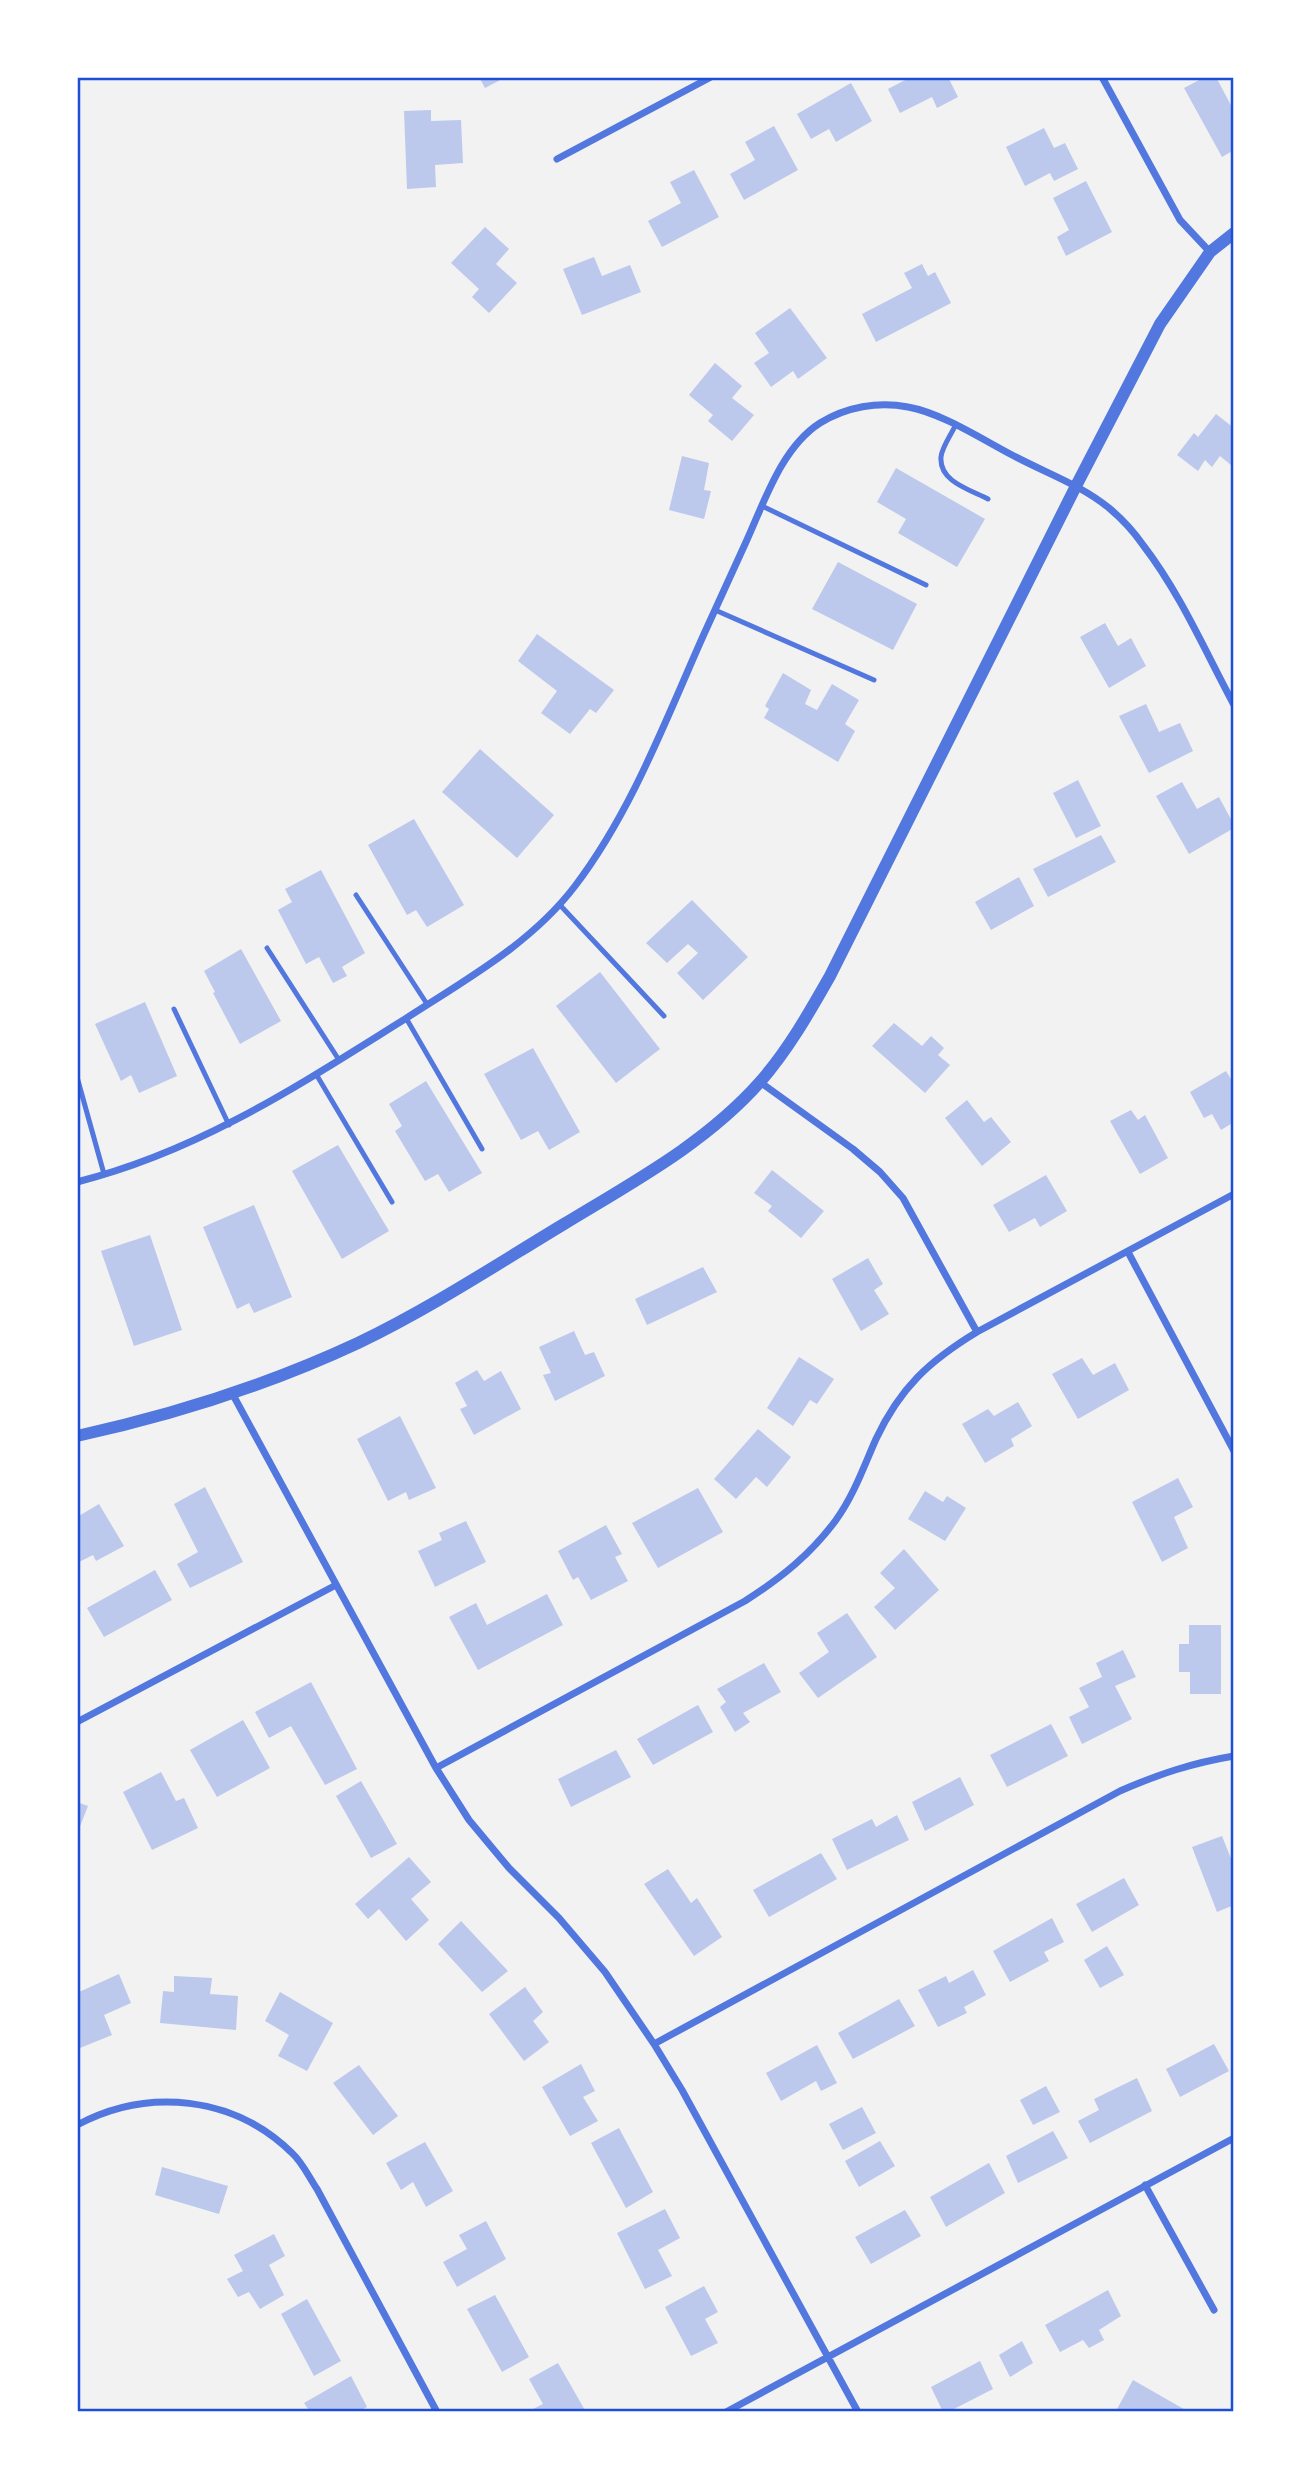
<svg xmlns="http://www.w3.org/2000/svg" width="1311" height="2489" font-family="Ubuntu,sans-serif">
  <rect width="100%" height="100%" fill="#f2f2f2"/>
  <path fill="#bdc9ec" d="M 479,77 L 506,77 L 485,88 Z
    M 911,77 L 948,77 L 958,97 L 937,108 L 932,97 L 900,113 L 888,89 Z
    M 1205,77 L 1216,77 L 1234,111 L 1234,150 L 1222,157 L 1184,88 Z
    M 851,83 L 872,121 L 836,142 L 829,129 L 811,139 L 797,114 Z
    M 431,110 L 431,121 L 461,120 L 463,163 L 435,165 L 436,187 L 407,189 L 404,111 Z
    M 774,126 L 798,170 L 744,200 L 730,174 L 755,160 L 745,142 Z
    M 1044,128 L 1054,148 L 1065,143 L 1078,169 L 1054,181 L 1050,173 L 1025,186 L 1006,147 Z
    M 694,170 L 719,217 L 662,247 L 648,221 L 681,203 L 670,182 Z
    M 1086,181 L 1112,232 L 1066,256 L 1057,237 L 1069,230 L 1053,198 Z
    M 485,227 L 509,249 L 496,264 L 517,283 L 489,313 L 472,297 L 479,289 L 451,263 Z
    M 594,257 L 602,276 L 630,265 L 641,292 L 582,315 L 563,269 Z
    M 922,264 L 928,276 L 935,272 L 951,303 L 876,342 L 862,314 L 912,288 L 904,273 Z
    M 790,308 L 827,358 L 798,379 L 793,371 L 771,387 L 754,363 L 769,353 L 755,333 Z
    M 715,363 L 742,386 L 732,398 L 754,415 L 732,441 L 708,421 L 713,415 L 689,395 Z
    M 1216,414 L 1234,428 L 1234,461 L 1231,465 L 1220,456 L 1212,467 L 1205,460 L 1198,471 L 1177,455 L 1194,433 L 1198,437 Z
    M 682,456 L 709,463 L 704,490 L 711,491 L 704,519 L 669,510 Z
    M 896,468 L 985,519 L 957,567 L 898,533 L 906,519 L 877,502 Z
    M 838,562 L 917,604 L 893,650 L 812,609 Z
    M 1105,623 L 1118,646 L 1131,638 L 1146,666 L 1109,688 L 1080,637 Z
    M 537,634 L 614,690 L 596,713 L 590,709 L 570,734 L 541,713 L 557,691 L 518,661 Z
    M 783,673 L 811,690 L 805,704 L 817,710 L 832,684 L 859,700 L 845,724 L 855,731 L 838,762 L 764,718 L 769,709 L 765,706 Z
    M 1146,704 L 1159,732 L 1180,723 L 1193,751 L 1149,773 L 1119,716 Z
    M 480,749 L 554,815 L 517,858 L 442,792 Z
    M 1078,780 L 1101,826 L 1076,838 L 1053,793 Z
    M 1182,782 L 1197,809 L 1219,797 L 1234,825 L 1234,828 L 1189,854 L 1156,796 Z
    M 414,819 L 464,905 L 427,927 L 416,910 L 407,915 L 368,845 Z
    M 1101,835 L 1116,862 L 1048,897 L 1033,869 Z
    M 321,870 L 365,953 L 342,967 L 347,976 L 333,983 L 319,957 L 306,964 L 278,910 L 292,902 L 285,889 Z
    M 1019,877 L 1034,906 L 991,930 L 975,902 Z
    M 692,900 L 748,957 L 703,1000 L 677,973 L 698,953 L 688,944 L 667,963 L 646,943 Z
    M 241,949 L 281,1021 L 240,1044 L 213,993 L 215,992 L 204,971 Z
    M 600,972 L 660,1049 L 616,1083 L 556,1006 Z
    M 145,1002 L 177,1076 L 139,1093 L 131,1075 L 121,1081 L 95,1024 Z
    M 894,1023 L 922,1046 L 931,1036 L 944,1048 L 938,1055 L 950,1065 L 925,1093 L 872,1046 Z
    M 533,1048 L 580,1132 L 549,1150 L 538,1131 L 521,1140 L 484,1074 Z
    M 1226,1071 L 1234,1084 L 1234,1122 L 1221,1130 L 1212,1114 L 1204,1118 L 1190,1092 Z
    M 426,1081 L 482,1173 L 449,1192 L 438,1174 L 425,1181 L 395,1131 L 402,1126 L 389,1104 Z
    M 967,1100 L 984,1122 L 991,1117 L 1011,1142 L 982,1166 L 945,1118 Z
    M 1131,1110 L 1138,1120 L 1145,1115 L 1168,1158 L 1140,1174 L 1110,1121 Z
    M 338,1145 L 389,1231 L 342,1259 L 292,1171 Z
    M 772,1170 L 824,1211 L 801,1238 L 768,1211 L 772,1206 L 754,1193 Z
    M 1046,1175 L 1067,1211 L 1040,1227 L 1035,1218 L 1009,1232 L 993,1205 Z
    M 254,1205 L 292,1297 L 254,1313 L 249,1303 L 237,1309 L 203,1227 Z
    M 150,1235 L 182,1330 L 134,1346 L 101,1251 Z
    M 868,1258 L 883,1284 L 874,1290 L 889,1314 L 861,1331 L 832,1279 Z
    M 703,1267 L 717,1292 L 647,1325 L 635,1299 Z
    M 574,1331 L 585,1355 L 594,1352 L 605,1376 L 555,1401 L 543,1375 L 551,1373 L 539,1347 Z
    M 799,1357 L 834,1379 L 817,1404 L 810,1400 L 793,1426 L 767,1408 Z
    M 1082,1358 L 1093,1375 L 1115,1363 L 1129,1390 L 1078,1419 L 1052,1374 Z
    M 477,1370 L 484,1381 L 501,1371 L 521,1409 L 474,1435 L 460,1409 L 467,1406 L 455,1383 Z
    M 1018,1402 L 1032,1426 L 1011,1439 L 1014,1446 L 985,1463 L 962,1424 L 988,1409 L 994,1416 Z
    M 400,1416 L 436,1488 L 409,1500 L 406,1492 L 388,1501 L 357,1439 Z
    M 758,1429 L 791,1457 L 767,1487 L 756,1477 L 736,1499 L 714,1479 Z
    M 1178,1478 L 1193,1507 L 1174,1517 L 1188,1548 L 1162,1562 L 1132,1502 Z
    M 205,1487 L 243,1562 L 190,1588 L 177,1564 L 198,1552 L 174,1504 Z
    M 698,1488 L 723,1532 L 658,1568 L 632,1523 Z
    M 925,1491 L 943,1502 L 947,1496 L 966,1508 L 945,1541 L 908,1519 Z
    M 99,1504 L 124,1546 L 96,1561 L 93,1555 L 77,1563 L 77,1517 Z
    M 466,1521 L 486,1562 L 435,1587 L 418,1551 L 442,1540 L 439,1533 Z
    M 606,1525 L 622,1554 L 615,1557 L 628,1581 L 591,1600 L 578,1577 L 573,1580 L 558,1551 Z
    M 904,1549 L 939,1590 L 895,1630 L 874,1607 L 895,1588 L 880,1573 Z
    M 155,1570 L 172,1600 L 104,1637 L 87,1608 Z
    M 547,1594 L 563,1625 L 478,1670 L 449,1617 L 476,1603 L 487,1625 Z
    M 847,1613 L 877,1657 L 818,1698 L 799,1673 L 829,1652 L 817,1633 Z
    M 1189,1625 L 1221,1625 L 1221,1694 L 1190,1694 L 1190,1672 L 1179,1672 L 1179,1644 L 1189,1644 Z
    M 1123,1650 L 1136,1677 L 1115,1686 L 1132,1719 L 1082,1744 L 1069,1717 L 1089,1707 L 1079,1688 L 1102,1677 L 1096,1663 Z
    M 764,1663 L 781,1692 L 743,1713 L 750,1722 L 735,1732 L 720,1707 L 726,1702 L 717,1689 Z
    M 311,1682 L 357,1769 L 325,1785 L 291,1726 L 269,1738 L 255,1712 Z
    M 698,1705 L 713,1732 L 653,1765 L 637,1739 Z
    M 243,1720 L 270,1768 L 217,1797 L 190,1750 Z
    M 1051,1724 L 1068,1756 L 1007,1787 L 990,1755 Z
    M 616,1750 L 631,1777 L 571,1807 L 558,1779 Z
    M 161,1772 L 176,1801 L 184,1798 L 198,1828 L 152,1850 L 123,1792 Z
    M 960,1777 L 974,1805 L 925,1831 L 912,1802 Z
    M 361,1781 L 397,1844 L 371,1858 L 336,1796 Z
    M 77,1802 L 88,1806 L 77,1834 Z
    M 897,1815 L 909,1840 L 847,1870 L 832,1839 L 872,1819 L 876,1827 Z
    M 1222,1836 L 1234,1866 L 1234,1905 L 1217,1912 L 1192,1847 Z
    M 821,1853 L 837,1879 L 769,1917 L 753,1890 Z
    M 409,1857 L 431,1882 L 411,1899 L 429,1920 L 406,1941 L 379,1909 L 368,1919 L 355,1904 Z
    M 668,1869 L 691,1903 L 697,1898 L 722,1937 L 694,1956 L 644,1884 Z
    M 1124,1878 L 1139,1905 L 1092,1932 L 1076,1904 Z
    M 1052,1918 L 1064,1942 L 1044,1952 L 1049,1961 L 1010,1982 L 993,1951 Z
    M 461,1921 L 508,1971 L 482,1992 L 438,1944 Z
    M 1107,1946 L 1124,1975 L 1100,1988 L 1084,1960 Z
    M 973,1970 L 986,1995 L 964,2007 L 967,2013 L 938,2027 L 918,1990 L 946,1976 L 949,1983 Z
    M 119,1974 L 131,2003 L 104,2015 L 112,2035 L 80,2048 L 77,2040 L 77,1987 L 79,1992 Z
    M 174,1976 L 212,1978 L 210,1994 L 238,1996 L 236,2030 L 160,2023 L 163,1991 L 174,1992 Z
    M 525,1987 L 543,2012 L 533,2021 L 549,2042 L 524,2061 L 489,2014 Z
    M 280,1992 L 333,2023 L 307,2071 L 278,2056 L 289,2035 L 265,2021 Z
    M 899,1999 L 915,2026 L 853,2059 L 838,2033 Z
    M 1214,2044 L 1229,2071 L 1180,2097 L 1166,2069 Z
    M 817,2045 L 837,2083 L 821,2091 L 816,2081 L 781,2101 L 766,2073 Z
    M 581,2064 L 595,2091 L 583,2097 L 598,2121 L 570,2136 L 542,2087 Z
    M 359,2065 L 398,2116 L 373,2135 L 333,2083 Z
    M 1137,2078 L 1152,2111 L 1090,2143 L 1078,2121 L 1099,2110 L 1094,2099 Z
    M 1046,2086 L 1060,2112 L 1033,2125 L 1020,2100 Z
    M 862,2107 L 876,2133 L 843,2150 L 829,2124 Z
    M 619,2128 L 653,2192 L 626,2208 L 591,2143 Z
    M 1053,2131 L 1068,2158 L 1018,2183 L 1006,2156 Z
    M 880,2141 L 895,2166 L 859,2187 L 845,2161 Z
    M 425,2142 L 453,2191 L 426,2207 L 413,2182 L 401,2190 L 386,2163 Z
    M 989,2163 L 1005,2193 L 946,2227 L 930,2197 Z
    M 162,2167 L 228,2186 L 219,2214 L 155,2195 Z
    M 665,2209 L 680,2238 L 658,2250 L 672,2276 L 645,2289 L 617,2233 Z
    M 905,2210 L 921,2236 L 871,2264 L 855,2237 Z
    M 486,2221 L 506,2259 L 457,2287 L 443,2262 L 467,2249 L 459,2235 Z
    M 274,2234 L 285,2256 L 269,2265 L 284,2295 L 260,2309 L 249,2292 L 238,2297 L 227,2279 L 243,2271 L 234,2255 Z
    M 704,2286 L 718,2312 L 705,2319 L 718,2343 L 691,2356 L 665,2307 Z
    M 1108,2290 L 1121,2316 L 1099,2330 L 1104,2340 L 1089,2348 L 1083,2340 L 1060,2352 L 1045,2325 Z
    M 495,2295 L 529,2357 L 502,2372 L 467,2309 Z
    M 307,2299 L 341,2361 L 314,2376 L 281,2314 Z
    M 1022,2341 L 1033,2363 L 1010,2377 L 999,2355 Z
    M 980,2361 L 993,2389 L 948,2412 L 943,2412 L 931,2387 Z
    M 558,2363 L 586,2412 L 527,2412 L 543,2404 L 529,2379 Z
    M 351,2376 L 367,2407 L 357,2412 L 310,2412 L 304,2403 Z
    M 1133,2380 L 1189,2412 L 1122,2412 L 1117,2409 Z"/>
  <g fill="none" stroke-linecap="round" stroke-linejoin="round">
    <path stroke="#5277de" stroke-width="5" d="M 955,426 C 951,435 942,447 941,457 C 939,482 971,490 988,499
      M 762,506 L 926,585
      M 715,610 L 874,680
      M 356,895 L 427,1004
      M 559,904 L 664,1016
      M 267,948 L 339,1060
      M 174,1009 L 229,1125
      M 406,1018 L 482,1149
      M 316,1074 L 392,1202
      M 77,1077 L 104,1174"/>
    <path stroke="#5277de" stroke-width="7" d="M 1102,77 L 1180,220 L 1210,252
      M 557,159 L 711,77
      M 760,1082 L 853,1149 L 880,1172 L 903,1198 L 977,1332
      M 77,1182 C 200,1151 299,1085 405,1019 C 465,980 531,944 575,886 C 632,811 666,719 704,634 C 718,603 732,573 746,542 C 764,503 781,448 820,423 C 846,407 878,401 908,407 C 942,413 983,440 1014,456 C 1046,473 1081,485 1109,508 C 1121,518 1134,532 1143,545 C 1180,593 1205,651 1234,705
      M 1128,1252 L 1234,1451
      M 232,1393 L 436,1768 L 469,1820 L 509,1868 L 559,1918 L 605,1972 L 654,2044 L 682,2090 L 858,2412
      M 77,1722 L 336,1585
      M 436,1768 L 745,1601 C 781,1578 811,1554 836,1520 C 854,1495 864,1466 876,1439 C 900,1388 929,1361 977,1332 L 1234,1194
      M 654,2044 L 1120,1791 C 1159,1774 1192,1763 1234,1756
      M 77,2125 C 148,2087 234,2096 292,2153 C 302,2162 309,2177 317,2189 L 437,2412
      M 1145,2185 L 1214,2310
      M 726,2412 L 1234,2138"/>
    <path stroke="#5277de" stroke-width="12" d="M 77,1436 C 173,1415 268,1385 358,1343 C 429,1309 496,1265 564,1224 C 633,1182 706,1143 760,1082 C 788,1050 809,1013 830,976 L 1076,486 L 1160,324 L 1210,252 L 1234,233"/>
  </g>
  <rect width="1311" height="2489" fill="none" stroke="#ffffff" stroke-width="158"/>
  <rect x="79" y="79" width="1153" height="2331" fill="none" stroke="#1d4ed8" stroke-width="2.5"/>
</svg>
